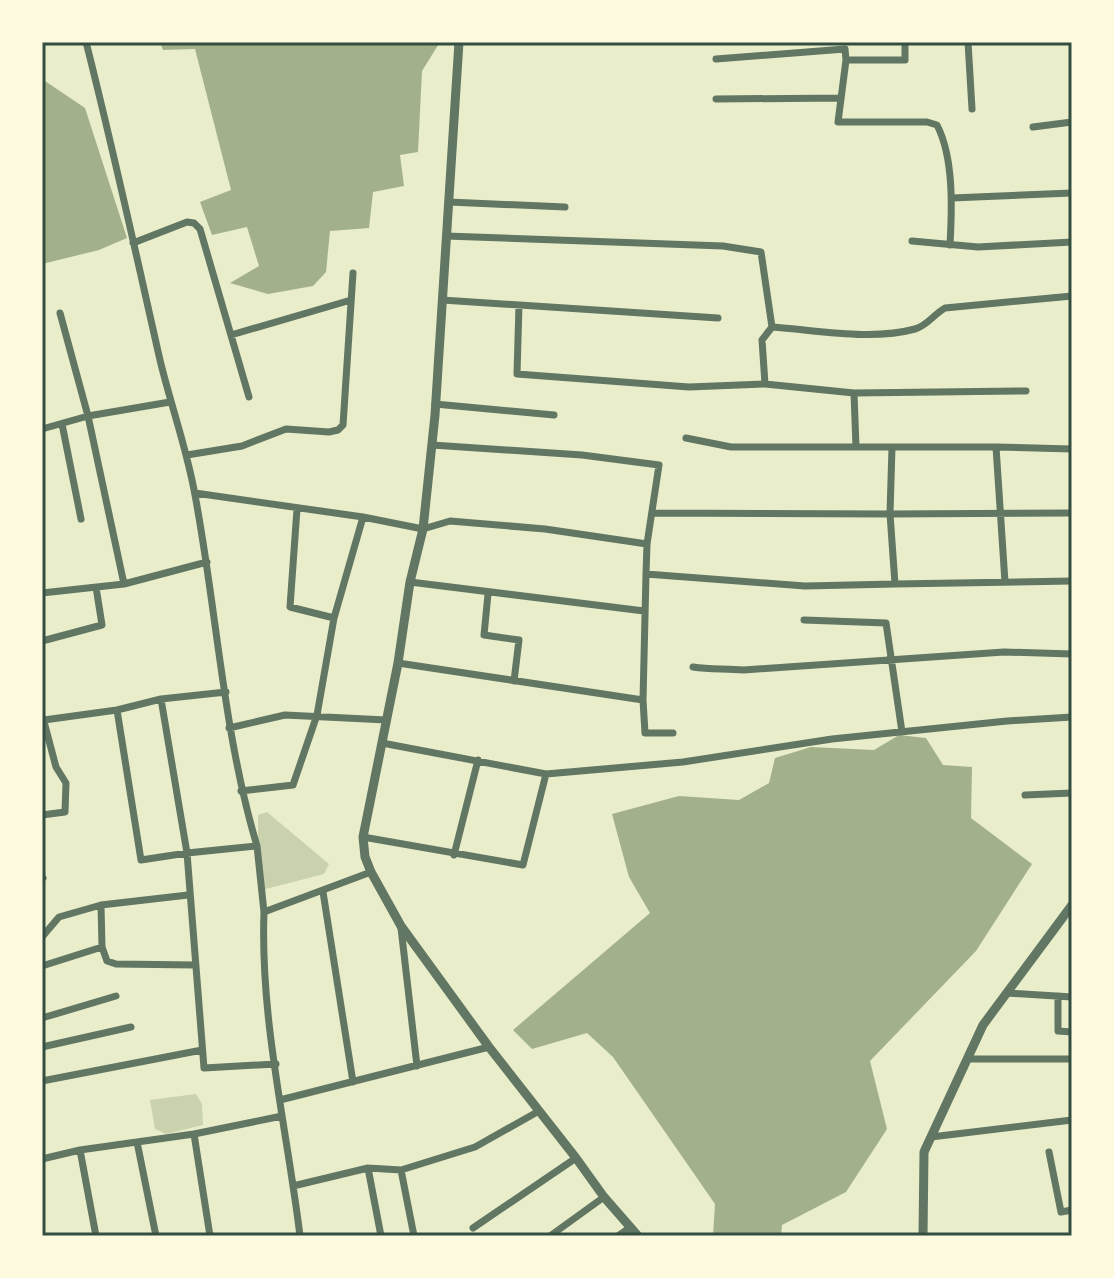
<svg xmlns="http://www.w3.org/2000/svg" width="1114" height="1278" font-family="'Sofia Sans Condensed',sans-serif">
  <rect width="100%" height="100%" fill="#e9edc9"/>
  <path fill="#cad2ad" d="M 267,812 L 329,864 L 324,874 L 258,891 L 258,815 Z
    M 196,1094 L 202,1104 L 203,1125 L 166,1134 L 155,1129 L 150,1100 Z"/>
  <path fill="#a3b18a" d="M 160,42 L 440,42 L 422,71 L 418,152 L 400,155 L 404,186 L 373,192 L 369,228 L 330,231 L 326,272 L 313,286 L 268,294 L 230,283 L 259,266 L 247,227 L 212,235 L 200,202 L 231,190 L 195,49 L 163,50 Z
    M 42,79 L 85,108 L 127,238 L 99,250 L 42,264 Z
    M 899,735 L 926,738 L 943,765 L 972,767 L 971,818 L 1032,864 L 976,951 L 870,1061 L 887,1129 L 846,1192 L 782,1225 L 781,1236 L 713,1236 L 715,1204 L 613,1057 L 587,1033 L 532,1049 L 513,1030 L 650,913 L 629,877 L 612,814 L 679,796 L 739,800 L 769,783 L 775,758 L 811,747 L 874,750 Z"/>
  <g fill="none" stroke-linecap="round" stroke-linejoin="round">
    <path stroke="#617663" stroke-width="7" d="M 86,42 C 113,148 136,254 160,360 C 171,406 187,449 195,495 C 217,612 223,732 257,846 L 187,853 L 141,860 L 117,710
      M 905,42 L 905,60 L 846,60 L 838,122 L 927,122 L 937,125 C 954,158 952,209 950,245
      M 968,42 L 972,109
      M 716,59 L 845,49 L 846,60
      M 716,99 L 841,98
      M 1033,127 L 1072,122
      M 952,198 L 1072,193
      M 449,202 L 565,207
      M 446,236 L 723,246 L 761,252 L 772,327 L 762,340 L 765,384
      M 912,241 L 978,247 L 1072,242
      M 133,243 L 187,222 L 194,223 L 200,229 L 249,397
      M 442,300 L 718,318
      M 519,305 L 517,374 L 689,387 L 765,384 L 854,393
      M 60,313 L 88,416 L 124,584
      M 772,327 C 817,330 871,341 915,329 C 927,326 934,314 945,308 L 1072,296
      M 231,335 L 351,300
      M 435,404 L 554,415
      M 62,424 L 81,519
      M 42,429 L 88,416 L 170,402
      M 686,438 L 731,447 L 996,447 L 1005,582
      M 432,445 L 582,455 L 659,465 L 647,544 L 646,574
      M 856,447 L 854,393 L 1026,391
      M 892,447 L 890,514 L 1072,513
      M 996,447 L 1072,449
      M 187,455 L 242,446 L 286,429 L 329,432 L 338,430 L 343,425 L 353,273
      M 195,493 L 363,517 L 423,529 L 450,521 L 545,529 L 647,544
      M 297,509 L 290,607 L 334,618
      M 652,513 L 890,514 L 895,584 L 1072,581
      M 410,582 L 644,611
      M 42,593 L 124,584 L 207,562
      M 488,594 L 484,635 L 519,640 L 514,681
      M 804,620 L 886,623 L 902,732
      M 42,641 L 102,625 L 96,587
      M 398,663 L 643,700 L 645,733 L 673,733
      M 693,667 C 711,670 726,668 744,670 L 1004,652 L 1072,654
      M 161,699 L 187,853 L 204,1068 L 276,1064
      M 643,700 L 646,574 L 805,586 L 895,584
      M 44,720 L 117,710 L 161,699 L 226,692
      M 229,728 L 285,715 L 386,720
      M 382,743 L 546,774 L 683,762 L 832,739 L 1007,721 L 1072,717
      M 241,791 L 293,785 L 317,715 L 334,618 L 363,517
      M 1025,795 L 1072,793
      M 42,815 L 65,812 L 66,783 L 56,767 L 43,718
      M 363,837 L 523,865 L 546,774
      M 257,846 L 264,912
      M 454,855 L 478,760
      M 42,879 L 43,878
      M 323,892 L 353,1082
      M 101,905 L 188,895
      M 401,928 L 417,1066
      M 42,937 L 59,917 L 101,905 L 102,947 L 107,961 L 116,964 L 195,965
      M 42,966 L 102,947
      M 1007,993 L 1072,997
      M 1058,996 L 1058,1031 L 1072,1032
      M 42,1018 L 116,996
      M 42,1047 L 131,1027
      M 968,1059 L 1072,1059
      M 42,1081 L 202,1050
      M 280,1100 L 489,1047
      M 194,1134 L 282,1116
      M 931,1137 L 1072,1120
      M 137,1142 L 156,1236
      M 80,1150 L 96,1236
      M 1049,1152 L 1061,1212 L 1072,1210
      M 42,1159 L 80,1150 L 194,1134 L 210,1236
      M 368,1168 L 401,1170
      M 293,1186 L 368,1168 L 381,1236
      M 473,1228 L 576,1158
      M 300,1236 C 287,1129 260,1020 264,912 L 371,872
      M 414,1236 L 401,1170 L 475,1147 L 539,1111
      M 550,1236 L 604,1197
      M 618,1236 L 631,1227"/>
    <path stroke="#617663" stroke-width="9" d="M 459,42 L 435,415 L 423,529 L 410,582 L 398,663 L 363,837 L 365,857 L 371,872 L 401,926 L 489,1047 L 576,1158 L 604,1197 L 638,1236
      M 923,1236 L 924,1152 L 983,1025 L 1072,905"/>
  </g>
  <rect width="1114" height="1278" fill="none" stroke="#fefae0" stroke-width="88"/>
  <rect x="44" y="44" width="1026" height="1190" fill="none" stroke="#344e41" stroke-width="3"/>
</svg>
